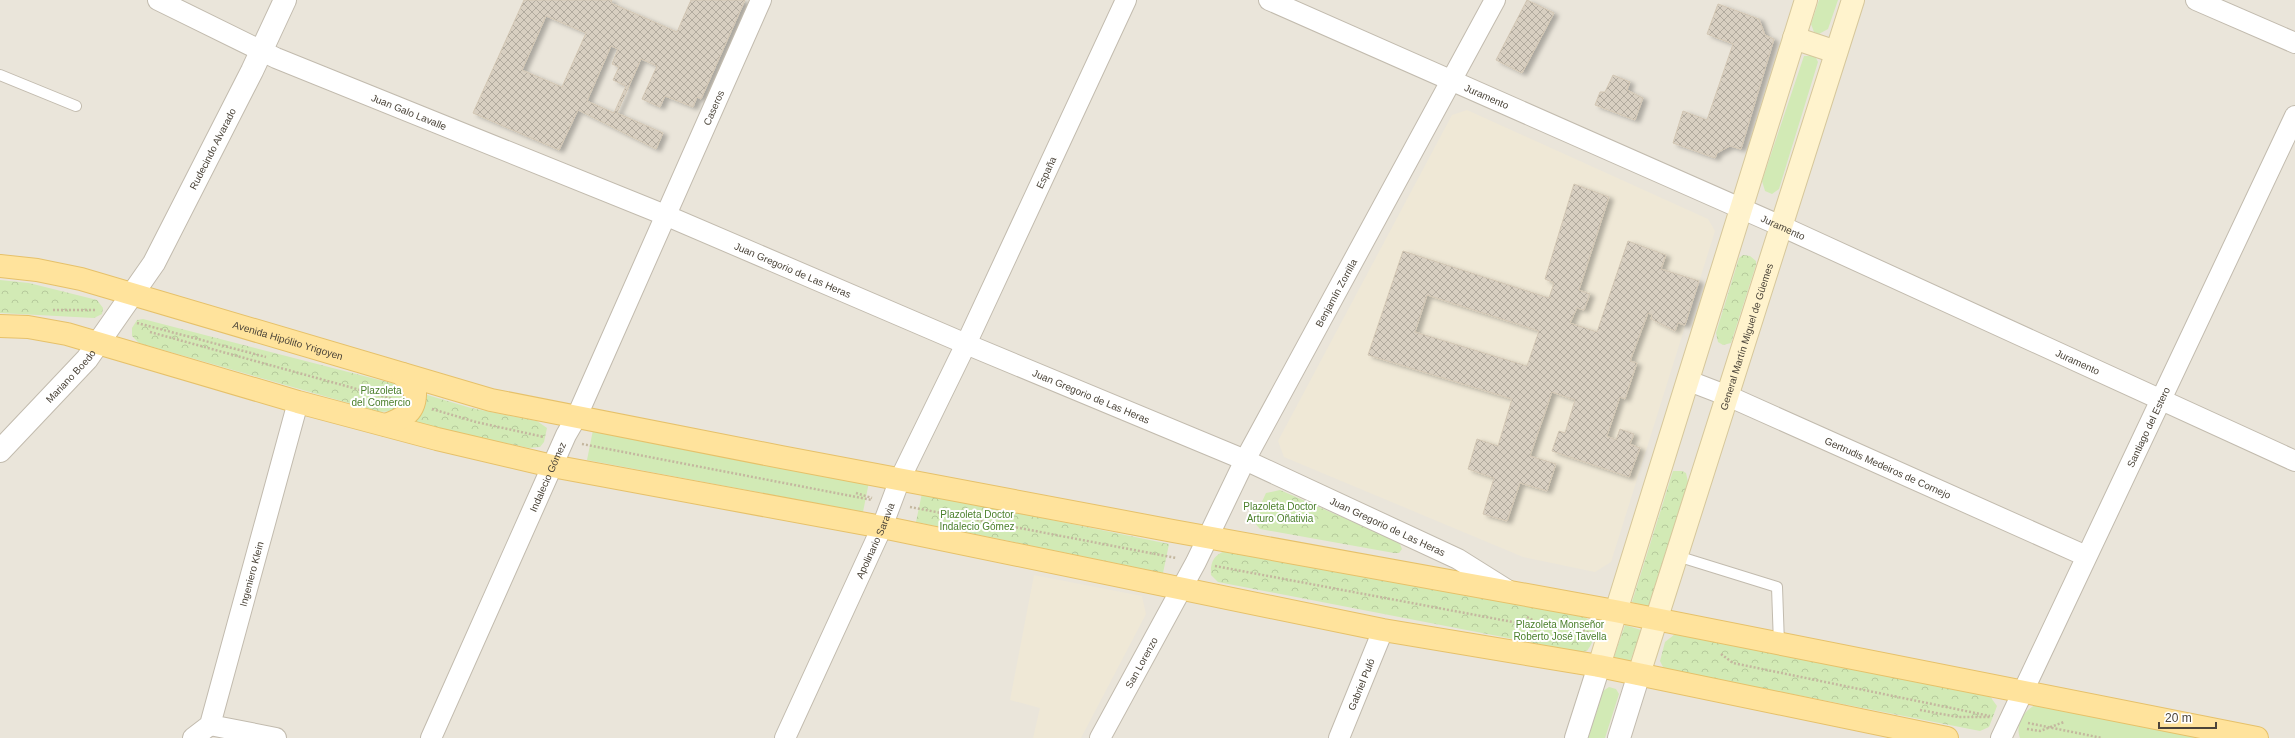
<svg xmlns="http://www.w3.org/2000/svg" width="2295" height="738" font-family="Helvetica,sans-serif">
  <defs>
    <pattern id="park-crowns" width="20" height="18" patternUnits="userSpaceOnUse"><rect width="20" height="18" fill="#d2eab5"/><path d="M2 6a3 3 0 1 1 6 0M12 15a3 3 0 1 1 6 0" fill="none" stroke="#b6ca9c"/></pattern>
    <pattern id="building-cross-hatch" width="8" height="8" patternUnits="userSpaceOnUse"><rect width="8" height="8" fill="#d8cfc1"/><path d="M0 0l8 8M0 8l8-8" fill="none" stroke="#b1aa9e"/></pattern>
    <filter id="shadow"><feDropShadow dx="4.5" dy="2.5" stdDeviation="2" flood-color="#0004"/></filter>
  </defs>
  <rect width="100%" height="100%" fill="#f6f3ec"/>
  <path fill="#eae5da" d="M 0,0 L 2295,0 L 2295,738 L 0,738 Z"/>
  <path fill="#efe8d6" d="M 1467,110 L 1708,219 L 1715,231 L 1611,562 L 1595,572 L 1523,557 L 1284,457 L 1278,441 L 1452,115 Z
    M 1034,575 L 1142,596 L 1146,614 L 1081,738 L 1033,738 L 1040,708 L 1010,700 Z"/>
  <path fill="#d2eab5" d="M 1819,0 L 1838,0 L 1828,29 L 1819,34 L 1814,32 L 1811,24 Z
    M 1804,56 L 1815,56 L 1818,62 L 1779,189 L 1772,194 L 1765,191 L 1762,181 Z
    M 593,430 L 869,482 L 863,512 L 587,460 Z
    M 1609,687 L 1616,689 L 1619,694 L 1605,738 L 1588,738 L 1603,691 Z
    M 2035,705 L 2207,738 L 2020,738 C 2015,724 2023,712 2035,705 Z"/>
  <path fill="url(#park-crowns)" d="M 1743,255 L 1750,256 L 1756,261 L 1756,265 L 1731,343 L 1723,345 L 1718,342 L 1716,333 L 1739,258 Z
    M 0,280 L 29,283 L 97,300 L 103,308 L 102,314 L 94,318 L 0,313 Z
    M 143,319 L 395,384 L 401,391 L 403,401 L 392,411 L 380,412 L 139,343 L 132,336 L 132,328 L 137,320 Z
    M 424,394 L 471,408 L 537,421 L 547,428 L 544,442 L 540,447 L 529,448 L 434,428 L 409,420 Z
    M 1673,471 L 1682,471 L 1686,473 L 1688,482 L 1648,607 L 1632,602 Z
    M 1280,490 L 1399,542 L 1402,549 L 1399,553 L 1394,553 L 1260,529 L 1253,521 L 1266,493 Z
    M 922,493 L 1169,544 L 1163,573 L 916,522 Z
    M 1225,551 L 1583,616 C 1598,625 1597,637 1587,651 L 1580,652 L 1218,582 L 1211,575 C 1210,562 1214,555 1225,551 Z
    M 1625,625 L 1641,630 L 1630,662 L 1614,657 Z
    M 1675,634 L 1989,695 L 1997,706 L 1989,727 L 1980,731 L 1664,669 L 1660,661 L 1665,642 Z"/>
  <path fill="url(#building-cross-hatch)" stroke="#d3c7b4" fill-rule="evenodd" filter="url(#shadow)" d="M 524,0 L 612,0 L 611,3 L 677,32 L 691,0 L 745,0 L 701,99 L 697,97 L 693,107 L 665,96 L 660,107 L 642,99 L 657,66 L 641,59 L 617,113 L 663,133 L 656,149 L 578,110 L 559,150 L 473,113 ZM 546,16 L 586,33 L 562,87 L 522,70 ZM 611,46 L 618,49 L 612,64 L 619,67 L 613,80 L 626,86 L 614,113 L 587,101 Z
    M 1527,0 L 1554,13 L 1522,73 L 1496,60 Z
    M 1718,4 L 1759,19 L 1765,35 L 1774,39 L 1741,149 L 1730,146 L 1717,153 L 1715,158 L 1673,143 L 1683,111 L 1707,120 L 1733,44 L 1707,34 Z
    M 1613,75 L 1630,82 L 1627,90 L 1643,98 L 1635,120 L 1595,105 L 1600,92 L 1605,92 Z
    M 1574,184 L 1609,197 L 1579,290 L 1590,294 L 1584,310 L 1577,308 L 1570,323 L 1597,332 L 1628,241 L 1666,255 L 1661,269 L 1699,281 L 1685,325 L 1678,323 L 1675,331 L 1651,319 L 1652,315 L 1648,313 L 1630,361 L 1637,363 L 1625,399 L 1620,397 L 1607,436 L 1616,440 L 1620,429 L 1634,434 L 1630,444 L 1640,448 L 1629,477 L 1552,451 L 1559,431 L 1565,433 L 1575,400 L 1552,392 L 1530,456 L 1556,464 L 1547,491 L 1520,483 L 1507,521 L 1483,514 L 1494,478 L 1468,469 L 1477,439 L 1498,446 L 1512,399 L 1368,355 L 1403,251 L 1549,298 L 1554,283 L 1545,279 ZM 1427,295 L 1539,331 L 1527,366 L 1415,332 Z"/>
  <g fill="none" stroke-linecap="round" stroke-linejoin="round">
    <g stroke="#c2bbae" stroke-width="12">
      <path id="service" d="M 0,75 L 76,106
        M 1677,556 L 1777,587 L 1779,644"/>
    </g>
    <g stroke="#c2bbae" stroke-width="22">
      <g id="minor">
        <path id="s1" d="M 158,0 L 276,58 L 665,215 L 966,344 L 1245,460 L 1458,559 L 1509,591"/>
        <path id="s2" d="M 1269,0 L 1781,226 L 2295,461"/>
        <path d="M 2196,0 L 2295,43"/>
        <path id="s3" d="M 1689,381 L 1728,396 L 2086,556"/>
        <path d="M 210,725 L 276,738"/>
        <path id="s4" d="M 193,738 L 210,725 L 298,402"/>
        <path id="s5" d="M 431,738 L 566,435 L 577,416 L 761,0"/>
        <path id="s6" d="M 785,738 L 882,527 L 900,479 L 966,344 L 1126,0"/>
        <path id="s7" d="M 1100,738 L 1196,562 L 1245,460 L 1495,0"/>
        <path id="s8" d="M 1339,738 L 1383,630"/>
        <path id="s9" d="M 2001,738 L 2295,116"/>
      </g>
    </g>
    <g stroke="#c2bbae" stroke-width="24">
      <g id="tertiary">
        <path id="s10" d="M 0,451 L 87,359 L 154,263 L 252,71 L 285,0"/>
        <path d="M 1576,738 L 1599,666"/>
        <path d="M 1619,738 L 1639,674"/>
      </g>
    </g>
    <g stroke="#d6c79b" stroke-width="24">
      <g id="secondary">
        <path d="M 1794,38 L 1836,52"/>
        <path d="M 1599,666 L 1806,0"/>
        <path id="s11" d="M 1639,674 L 1853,0"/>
      </g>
    </g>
    <g stroke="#e6c16a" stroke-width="24">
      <g id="primary">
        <path id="s12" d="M 0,266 L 37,270 L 81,279 L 491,400 L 781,457 L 1173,531 L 1615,611 L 2257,738"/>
        <path d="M 0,326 L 28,327 L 67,334 L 298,402 L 437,439 L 552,466 L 882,527 L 1383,630 L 1599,666 L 1947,738"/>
        <path d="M 386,425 C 404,418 416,412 415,391 L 402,374"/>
      </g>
    </g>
    <path stroke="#c4b79f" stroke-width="2.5" stroke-dasharray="2 2" stroke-linecap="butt" d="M 53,310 L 96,310
      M 137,323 L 266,357
      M 150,332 L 393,399
      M 432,409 L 476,422 L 544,437
      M 582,444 L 872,500
      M 856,493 L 872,498
      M 910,507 L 1176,558
      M 1215,566 L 1534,626 L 1537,636
      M 1527,617 L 1536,622 L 1549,621
      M 1572,625 L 1589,633
      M 1721,654 L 1733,663 L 1990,716
      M 1920,710 L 1958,717 L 1991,717
      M 2028,723 L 2102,738
      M 2027,729 L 2040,731 L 2064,722"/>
    <use href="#service" stroke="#fff" stroke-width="10"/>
    <use href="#minor" stroke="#fff" stroke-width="20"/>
    <use href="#tertiary" stroke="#fff" stroke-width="22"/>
    <use href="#secondary" stroke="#fff3cd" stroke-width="22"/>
    <use href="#primary" stroke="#ffe39c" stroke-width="22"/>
  </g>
  <g text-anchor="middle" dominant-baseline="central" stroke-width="4" stroke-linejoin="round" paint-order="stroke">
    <g font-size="10" fill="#4b4439" stroke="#fff">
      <text stroke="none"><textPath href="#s2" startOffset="238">Juramento</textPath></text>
      <text stroke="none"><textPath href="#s5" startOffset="691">Caseros</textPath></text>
      <text stroke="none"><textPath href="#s1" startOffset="275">Juan Galo Lavalle</textPath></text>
      <text stroke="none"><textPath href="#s10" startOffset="372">Rudecindo Alvarado</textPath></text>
      <text stroke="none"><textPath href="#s6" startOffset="623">España</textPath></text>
      <text stroke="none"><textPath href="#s2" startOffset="562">Juramento</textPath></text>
      <text stroke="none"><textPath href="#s1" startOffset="690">Juan Gregorio de Las Heras</textPath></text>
      <text stroke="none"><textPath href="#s7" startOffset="504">Benjamín Zorrilla</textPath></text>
      <text stroke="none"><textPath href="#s11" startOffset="354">General Martín Miguel de Güemes</textPath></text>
      <text stroke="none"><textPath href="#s12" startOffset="298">Avenida Hipólito Yrigoyen</textPath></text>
      <text stroke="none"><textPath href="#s2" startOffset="886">Juramento</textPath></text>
      <text stroke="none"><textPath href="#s10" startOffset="103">Mariano Boedo</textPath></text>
      <text stroke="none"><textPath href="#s1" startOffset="1014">Juan Gregorio de Las Heras</textPath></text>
      <text stroke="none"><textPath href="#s9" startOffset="344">Santiago del Estero</textPath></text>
      <text stroke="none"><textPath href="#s3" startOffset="217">Gertrudis Medeiros de Cornejo</textPath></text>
      <text stroke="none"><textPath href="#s5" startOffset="286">Indalecio Gómez</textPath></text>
      <text stroke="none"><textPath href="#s1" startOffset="1338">Juan Gregorio de Las Heras</textPath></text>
      <text stroke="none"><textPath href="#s6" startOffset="217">Apolinario Saravia</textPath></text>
      <text stroke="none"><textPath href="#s4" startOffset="178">Ingeniero Klein</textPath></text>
      <text stroke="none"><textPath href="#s7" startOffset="86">San Lorenzo</textPath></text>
      <text stroke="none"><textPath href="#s8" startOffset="58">Gabriel Puló</textPath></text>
    </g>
    <g font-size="10" fill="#4a7f2a" stroke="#fff">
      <text x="381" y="390">Plazoleta<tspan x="381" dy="12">del Comercio</tspan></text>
      <text x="1280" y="506">Plazoleta Doctor<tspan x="1280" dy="12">Arturo Oñativia</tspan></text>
      <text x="977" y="514">Plazoleta Doctor<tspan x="977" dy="12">Indalecio Gómez</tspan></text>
      <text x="1560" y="624">Plazoleta Monseñor<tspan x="1560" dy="12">Roberto José Tavella</tspan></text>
    </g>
  </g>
  <path d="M2159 722v6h57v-6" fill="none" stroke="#4b4439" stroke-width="2"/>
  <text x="2165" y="722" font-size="12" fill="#4b4439" stroke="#ffffff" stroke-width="3" paint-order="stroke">20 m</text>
</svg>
